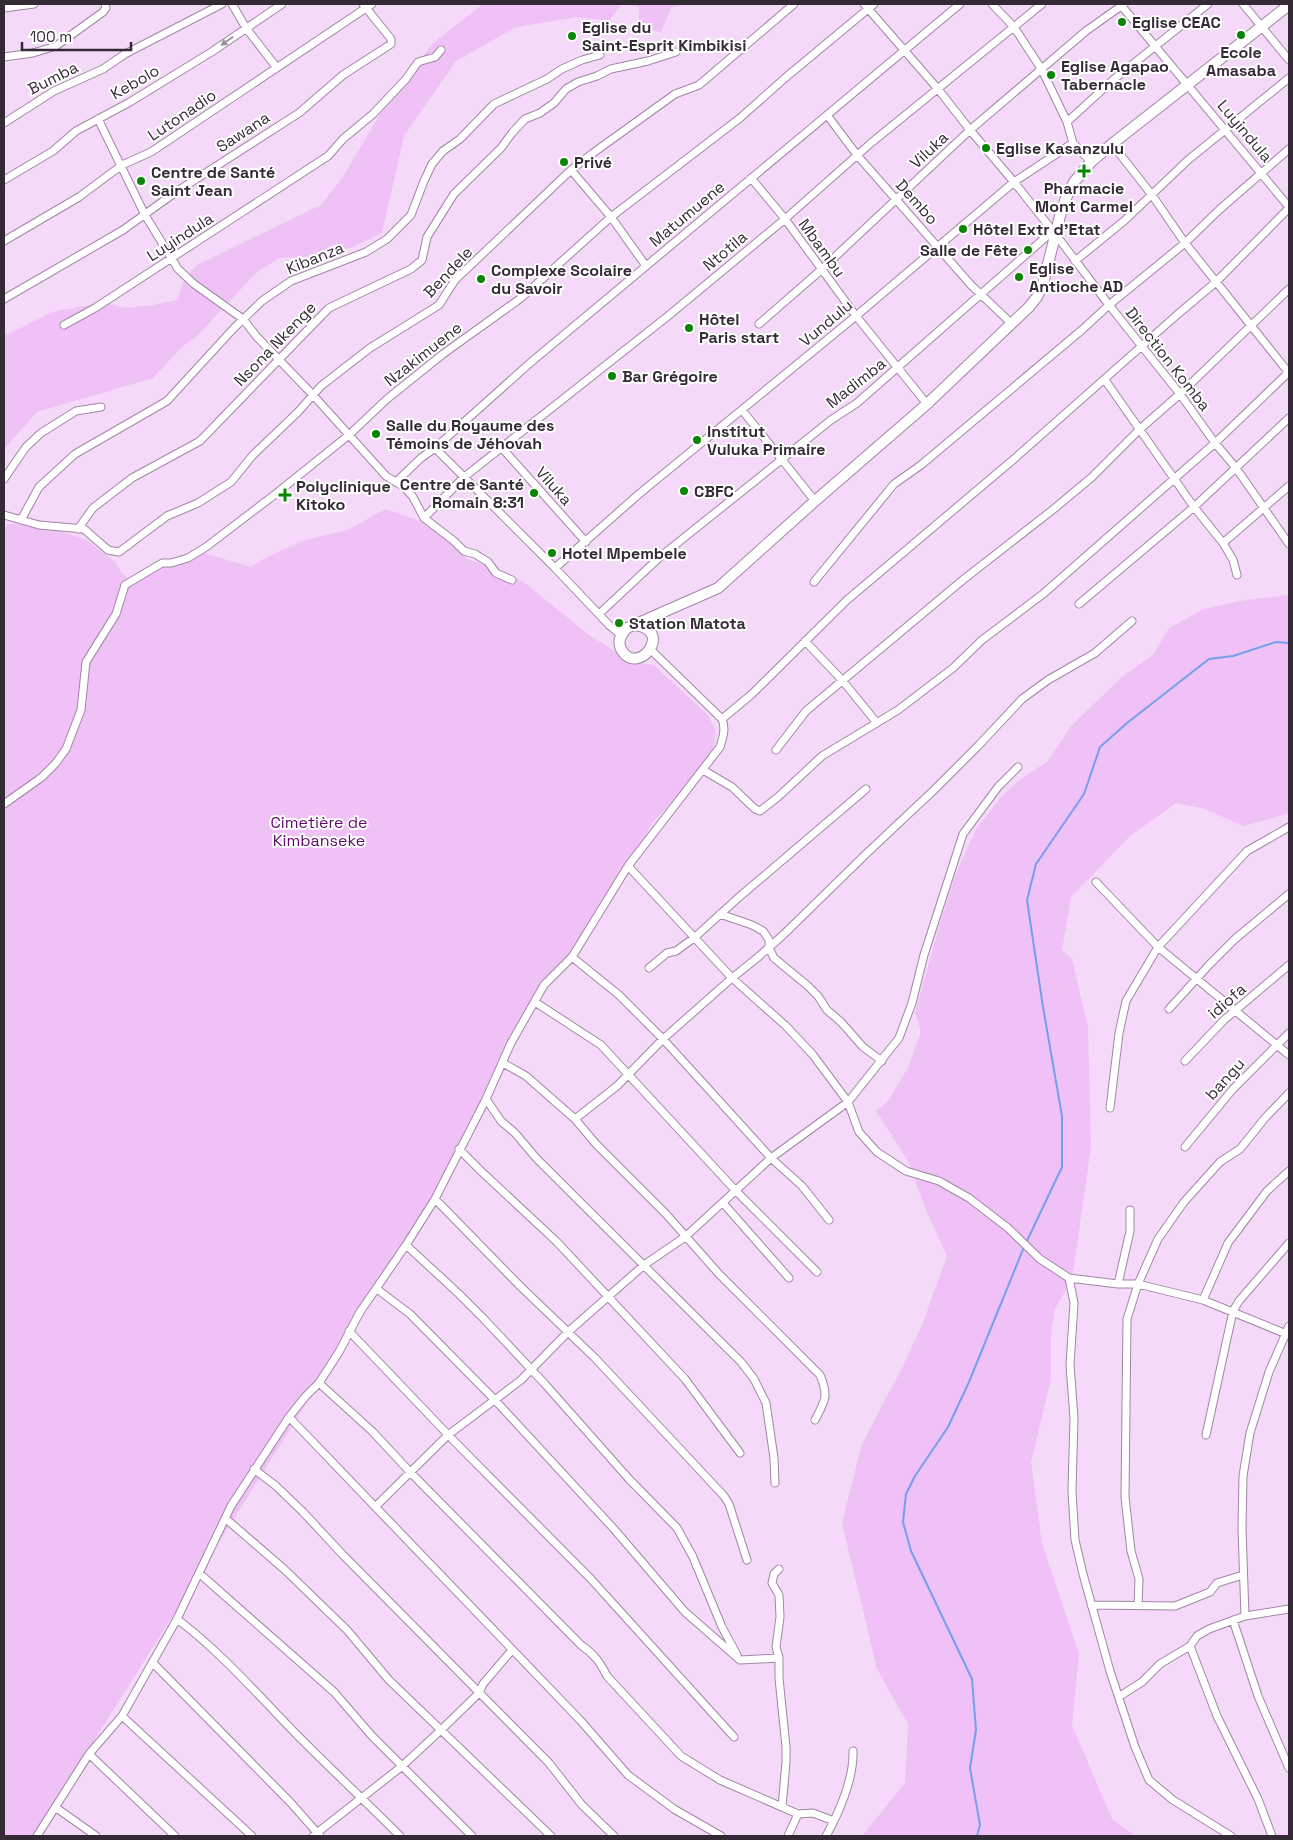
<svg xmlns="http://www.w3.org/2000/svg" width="1293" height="1840" font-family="'Space Grotesk',sans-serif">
  <rect width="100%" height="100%" fill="#f5d9f9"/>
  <path fill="#efc1f6" d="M 483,4 L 681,4 L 671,8 L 661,32 L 639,29 L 639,6 L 621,5 L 609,21 L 577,17 L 516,27 L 456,61 L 404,136 L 382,233 L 353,247 L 310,257 L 280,258 L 257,272 L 197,336 L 183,346 L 153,378 L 37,412 L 4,449 L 4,334 L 9,334 L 52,312 L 106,302 L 123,308 L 154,305 L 177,300 L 185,278 L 197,265 L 321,205 L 343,177 L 380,114 L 432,44 Z
    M 385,509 L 420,521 L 444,537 L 467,559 L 503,571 L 526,584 L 589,635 L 632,662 L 654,665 L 708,715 L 715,729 L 714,757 L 651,824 L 635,858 L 572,957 L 544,985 L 435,1199 L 34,1836 L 4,1836 L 4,528 L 8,524 L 39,525 L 85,539 L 116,563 L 121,572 L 131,581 L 149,569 L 183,561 L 204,553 L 251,567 L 263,559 L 305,540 L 348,530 Z
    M 1289,595 L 1289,812 L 1283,815 L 1244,826 L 1202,808 L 1176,803 L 1130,836 L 1071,897 L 1062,950 L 1072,959 L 1088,1027 L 1091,1146 L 1072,1279 L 1055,1309 L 1051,1334 L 1051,1379 L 1031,1462 L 1042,1544 L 1079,1654 L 1072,1725 L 1112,1819 L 1135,1836 L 862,1836 L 905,1783 L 908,1724 L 877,1669 L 842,1523 L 862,1444 L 904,1364 L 922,1325 L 947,1256 L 926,1210 L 908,1161 L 876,1111 L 888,1101 L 908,1068 L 921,1032 L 915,1012 L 942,917 L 956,873 L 976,829 L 1002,796 L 1019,780 L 1048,761 L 1071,726 L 1123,676 L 1153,655 L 1169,628 L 1204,609 L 1239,601 Z"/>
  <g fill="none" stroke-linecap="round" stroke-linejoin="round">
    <path stroke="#749fef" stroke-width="2" d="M 1026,1243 L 1062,1167 L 1062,1116 L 1043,1007 L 1027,900 L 1036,864 L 1084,794 L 1100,747 L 1127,723 L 1209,659 L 1233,656 L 1276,642 L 1289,643
      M 977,1836 L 980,1825 L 970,1768 L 976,1730 L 972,1679 L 911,1551 L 903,1522 L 906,1494 L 915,1476 L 948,1427 L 969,1382 L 1024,1247"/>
    <g stroke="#a086a4" stroke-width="9">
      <path id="street" d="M 232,4 L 246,28 L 277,68
        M 864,4 L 938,89 L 970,130 L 1014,182 L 1056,235 L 1109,305 L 1180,394 L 1215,443 L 1236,468 L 1289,544
        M 992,4 L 1014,27 L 1042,70 L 1067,122 L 1073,143 L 1091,162
        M 1120,4 L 1289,207
        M 1243,4 L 1289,60
        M 4,8 L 34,4
        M 4,57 L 33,53 L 56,46 L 103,12 L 106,8 L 105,4
        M 827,115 L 857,155 L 971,285 L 1012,324
        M 98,119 L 145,215 L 178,269 L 194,284 L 243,319 L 257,337 L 313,395 L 386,476 L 404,487 L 413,497 L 424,518 L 454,541 L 464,551 L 475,554 L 488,562 L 496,573 L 512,580
        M 1067,122 L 1113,80 L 1208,4
        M 4,123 L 54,91 L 103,69 L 125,54 L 222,4
        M 1112,144 L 1152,195 L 1185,243 L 1289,373
        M 571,170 L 611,217 L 646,266
        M 751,178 L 785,219 L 856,316 L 927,404
        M 4,180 L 53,151 L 76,131 L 130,102 L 213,51 L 282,4
        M 4,241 L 79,197 L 122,165 L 151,152 L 372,4
        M 1075,261 L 1124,221 L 1188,160 L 1289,78
        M 4,299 L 123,230 L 176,192 L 299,113 L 343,75 L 391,44 L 391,39 L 363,4
        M 759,324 L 821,270 L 970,130 L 1086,31 L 1124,4
        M 64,325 L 95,308 L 328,156 L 343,139 L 373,114 L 406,79 L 418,62 L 435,57 L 441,50
        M 1105,380 L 1194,507 L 1223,543 L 1233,560 L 1237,575
        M 742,410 L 815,501
        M 435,448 L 530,363 L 960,4
        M 502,448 L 586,542
        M 4,479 L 26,447 L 41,433 L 76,411 L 101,407
        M 396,482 L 421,458 L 435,448 L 555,568 L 609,625 L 621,635
        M 4,515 L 39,525 L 84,529 L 108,550 L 119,552 L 167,516 L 198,503 L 231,482 L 253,455 L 298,412 L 321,386 L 370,348 L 439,305 L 455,280 L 571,170 L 593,153 L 675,94 L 699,85 L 794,4
        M 424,518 L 463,478 L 668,316 L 785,219 L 871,143 L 1042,4
        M 21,520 L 39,487 L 75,454 L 167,401 L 234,328 L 262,301 L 291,281 L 366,252 L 387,239 L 411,215 L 424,181 L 432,164 L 443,151 L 460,139 L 494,104 L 547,79 L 562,69 L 582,60 L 600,55
        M 78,529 L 93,508 L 132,478 L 200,441 L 329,308 L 411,269 L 422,260 L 427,237 L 454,194 L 501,148 L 512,133 L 525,119 L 540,113 L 554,103 L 566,89 L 578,82 L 597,76 L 611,69 L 648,61 L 676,52
        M 1223,543 L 1289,486
        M 555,568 L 639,494 L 856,316 L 1014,182 L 1073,143
        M 814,582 L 894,484 L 921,465 L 1083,329 L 1109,305 L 1185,243 L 1219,210 L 1289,149
        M 1079,604 L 1194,507 L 1289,418
        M 599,614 L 660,557 L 831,420 L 857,403 L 1055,229
        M 805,641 L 842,680 L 877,723
        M 722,719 L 752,694 L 847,600 L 1014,459 L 1178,314 L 1216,282 L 1289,208
        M 776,750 L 806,711 L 964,579 L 1055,508 L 1092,477 L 1140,429 L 1180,394 L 1289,289
        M 703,770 L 732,787 L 755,809 L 760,811 L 778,797 L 822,756 L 898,710 L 953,668 L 982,640 L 1043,594 L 1215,443 L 1289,372
        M 4,804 L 42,777 L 56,763 L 66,749 L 81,710 L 86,662 L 116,614 L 125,585 L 162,563 L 171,563 L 188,558 L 206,547 L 273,496 L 349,435 L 387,399 L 443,354 L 521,298 L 611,217 L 740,118 L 785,78 L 874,4
        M 628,866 L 732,978 L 786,1026 L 813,1055 L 848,1102 L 859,1132 L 877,1152 L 906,1171 L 939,1181 L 969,1198 L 1008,1228 L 1040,1259 L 1069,1278 L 1118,1284 L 1138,1284 L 1203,1300 L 1289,1335
        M 1096,882 L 1158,947 L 1289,1055
        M 720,914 L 752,925 L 763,931 L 769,940 L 769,948 L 774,958 L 808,986 L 818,996 L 827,1010 L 841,1022 L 863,1047 L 882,1061
        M 572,957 L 619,995 L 663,1039 L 771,1158 L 802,1186 L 829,1220
        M 649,968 L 667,953 L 676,951 L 694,938 L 738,898 L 866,789
        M 535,1002 L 601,1045 L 736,1191 L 817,1272
        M 1169,1009 L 1209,965 L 1235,939 L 1289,894
        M 1185,1061 L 1224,1020 L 1289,965
        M 503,1063 L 526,1076 L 575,1119 L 596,1144 L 666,1214 L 719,1274 L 820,1375 C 829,1396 825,1401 815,1420
        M 486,1099 L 501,1121 L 515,1133 L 537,1159 L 741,1362 L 754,1379 L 766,1403 L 774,1458 L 775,1483
        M 1110,1108 L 1119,1033 L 1126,1001 L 1158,947 L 1247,851 L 1289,827
        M 575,1119 L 617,1086 L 663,1039 L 732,978 L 757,958 L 782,936 L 866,854 L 935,789 L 978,746 L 1022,699 L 1048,680 L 1095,653 L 1132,621
        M 1185,1147 L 1233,1089 L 1289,1033
        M 459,1149 L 482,1172 L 557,1242 L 685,1379 L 740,1453
        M 435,1199 L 520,1286 L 595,1358 L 724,1496 L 729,1504 L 747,1560
        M 723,1203 L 789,1278
        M 406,1245 L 459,1294 L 484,1319 L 544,1383 L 629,1479 L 677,1528 L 693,1557 L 722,1627 L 737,1655
        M 1069,1278 L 1074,1303 L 1070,1365 L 1074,1418 L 1072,1491 L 1075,1540 L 1083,1574 L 1110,1671 L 1135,1747 L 1149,1780 L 1173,1800 L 1231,1836
        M 1118,1284 L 1130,1231 L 1130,1210
        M 377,1289 L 410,1314 L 494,1399 L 614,1529 L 685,1612 L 740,1660 L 779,1658
        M 1203,1300 L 1228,1243 L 1267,1191 L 1289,1171
        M 349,1331 L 455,1442 L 590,1578 L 734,1737
        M 319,1383 L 373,1432 L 411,1473 L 581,1645 C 594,1654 600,1662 607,1676 L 681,1756 L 720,1780 L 782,1807 L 798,1814 L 813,1813 L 834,1821
        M 289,1417 L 580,1720 L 628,1775 L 674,1809 L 721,1836
        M 1206,1435 L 1233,1311 L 1239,1301 L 1289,1243
        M 254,1469 L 276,1486 L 303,1512 L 343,1555 L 549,1763 L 582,1805 L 614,1836
        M 375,1507 L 448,1435 L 521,1380 L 568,1332 L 644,1265 L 685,1237 L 771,1158 L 848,1102 L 899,1038 L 912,1003 L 924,955 L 963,834 L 998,787 L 1018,767
        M 225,1518 L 284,1569 L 347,1630 L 389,1680 L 551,1836
        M 779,1569 L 774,1574 L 772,1583 L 779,1595 L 780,1617 L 776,1647 L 779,1658 L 779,1678 L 786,1747 L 786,1762 L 782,1807
        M 200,1574 L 334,1692 L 372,1736 L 472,1836
        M 1091,1605 L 1175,1606 L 1210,1592 L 1217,1583 L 1243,1575
        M 1138,1606 L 1139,1579 L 1131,1551 L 1125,1497 L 1127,1319 L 1138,1284 L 1158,1239 L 1184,1202 L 1220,1162 L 1240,1149 L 1265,1118 L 1289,1093
        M 1245,1616 L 1242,1529 L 1243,1476 L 1250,1433 L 1269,1372 L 1289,1326
        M 177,1619 C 222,1653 258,1695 297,1735 C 331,1769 366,1802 400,1836
        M 1233,1620 L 1258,1696 L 1289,1768
        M 1190,1646 L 1217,1716 L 1258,1799 L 1272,1836
        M 153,1663 L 291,1803 L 320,1836
        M 1120,1696 L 1142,1682 L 1160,1664 L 1190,1646 L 1197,1636 L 1209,1629 L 1245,1616 L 1289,1609
        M 122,1716 L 252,1836
        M 89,1754 L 175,1836
        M 55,1807 L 96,1836
        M 37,1836 L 89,1754 L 122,1716 L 177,1619 L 231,1506 L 289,1417 L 305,1397 L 319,1383 L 339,1352 L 360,1312 L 406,1245 L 435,1199 L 486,1099 L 511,1043 L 544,985 L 572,957 L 628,866 L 720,747 C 723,737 726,729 722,719 L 651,650
        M 313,1836 L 401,1767 L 442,1729 L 479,1693 L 483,1684 L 512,1650
        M 788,1836 L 798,1814
        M 826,1836 C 839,1813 854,1778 853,1751"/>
    </g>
    <g stroke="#a086a4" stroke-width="12">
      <path id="secondary" d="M 634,625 C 676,629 637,679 621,649 C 617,641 621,634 627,628 L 718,588 L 815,501 L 927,404 L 1029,307 L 1037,297 L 1043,284 L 1061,212 L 1066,198 L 1074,182 L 1091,162 L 1112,144 L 1289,5"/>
    </g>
    <use href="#street" stroke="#fff" stroke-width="7"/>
    <use href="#secondary" stroke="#fff" stroke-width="10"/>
  </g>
  <defs><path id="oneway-solid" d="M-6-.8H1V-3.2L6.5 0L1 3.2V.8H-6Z" transform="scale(1.25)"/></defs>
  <use fill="#9a949a" href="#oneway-solid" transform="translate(227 41) rotate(145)"/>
  <g fill="#088502" stroke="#fff" stroke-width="2">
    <circle cx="1122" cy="22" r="5"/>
    <circle cx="1241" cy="35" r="5"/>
    <circle cx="572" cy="36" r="5"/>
    <circle cx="1051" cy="75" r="5"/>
    <circle cx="986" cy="148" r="5"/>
    <circle cx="564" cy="162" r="5"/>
    <path d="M1081.5 163.5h5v5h5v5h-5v5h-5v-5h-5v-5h5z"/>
    <circle cx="141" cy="181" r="5"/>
    <circle cx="963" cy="229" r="5"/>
    <circle cx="1028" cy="250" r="5"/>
    <circle cx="1019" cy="277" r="5"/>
    <circle cx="481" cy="279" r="5"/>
    <circle cx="689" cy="328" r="5"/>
    <circle cx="612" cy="376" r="5"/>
    <circle cx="376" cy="434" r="5"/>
    <circle cx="697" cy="440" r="5"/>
    <circle cx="684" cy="491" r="5"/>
    <circle cx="534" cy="493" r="5"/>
    <path d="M282.5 487.5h5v5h5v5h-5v5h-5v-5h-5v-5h5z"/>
    <circle cx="552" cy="553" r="5"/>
    <circle cx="619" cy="623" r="5"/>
  </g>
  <g text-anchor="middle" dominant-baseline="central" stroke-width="4" stroke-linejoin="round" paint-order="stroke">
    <g font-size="16" font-weight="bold" fill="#342a36" stroke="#fff" text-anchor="start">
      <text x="1132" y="22">Eglise CEAC</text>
      <text x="582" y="27">Eglise du<tspan x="582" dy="18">Saint-Esprit Kimbikisi</tspan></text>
      <text x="1241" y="52" text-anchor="middle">Ecole<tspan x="1241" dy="18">Amasaba</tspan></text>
      <text x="1061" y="66">Eglise Agapao<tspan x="1061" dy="18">Tabernacle</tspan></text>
      <text x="996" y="148">Eglise Kasanzulu</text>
      <text x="574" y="162">Privé</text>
      <text x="151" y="172">Centre de Santé<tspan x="151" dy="18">Saint Jean</tspan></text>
      <text x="1084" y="188" text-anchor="middle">Pharmacie<tspan x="1084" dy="18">Mont Carmel</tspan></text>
      <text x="973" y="229">Hôtel Extr d'Etat</text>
      <text x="1018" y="250" text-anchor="end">Salle de Fête</text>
      <text x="1029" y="268">Eglise<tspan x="1029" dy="18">Antioche AD</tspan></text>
      <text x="491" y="270">Complexe Scolaire<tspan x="491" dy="18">du Savoir</tspan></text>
      <text x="699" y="319">Hôtel<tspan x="699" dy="18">Paris start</tspan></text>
      <text x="622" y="376">Bar Grégoire</text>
      <text x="386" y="425">Salle du Royaume des<tspan x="386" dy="18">Témoins de Jéhovah</tspan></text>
      <text x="707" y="431">Institut<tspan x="707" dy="18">Vuluka Primaire</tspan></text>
      <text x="524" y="484" text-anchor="end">Centre de Santé<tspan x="524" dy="18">Romain 8:31</tspan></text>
      <text x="296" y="486">Polyclinique<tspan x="296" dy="18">Kitoko</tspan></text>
      <text x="694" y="491">CBFC</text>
      <text x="562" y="553">Hotel Mpembele</text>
      <text x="629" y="623">Station Matota</text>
    </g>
    <g font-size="16" fill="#342a36" stroke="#fff">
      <text transform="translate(53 78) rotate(-27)">Bumba</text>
      <text transform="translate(135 82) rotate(-30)">Kebolo</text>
      <text transform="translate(182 115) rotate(-34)">Lutonadio</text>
      <text transform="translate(1245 131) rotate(50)">Luyindula</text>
      <text transform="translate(243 132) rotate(-33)">Sawana</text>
      <text transform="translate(929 150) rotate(-43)">Viluka</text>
      <text transform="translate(917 202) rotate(48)">Dembo</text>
      <text transform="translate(687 214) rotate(-40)">Matumuene</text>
      <text transform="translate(180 237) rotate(-33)">Luyindula</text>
      <text transform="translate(822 248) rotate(54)">Mbambu</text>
      <text transform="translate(725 251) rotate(-40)">Ntotila</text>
      <text transform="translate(315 258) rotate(-22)">Kibanza</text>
      <text transform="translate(448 272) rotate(-47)">Bendele</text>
      <text transform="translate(826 323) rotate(-40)">Vundulu</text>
      <text transform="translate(275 344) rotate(-46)">Nsona Nkenge</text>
      <text transform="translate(423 354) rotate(-38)">Nzakimuene</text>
      <text transform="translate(1168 359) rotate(52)">Direction Komba</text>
      <text transform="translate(856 383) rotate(-38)">Madimba</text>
      <text transform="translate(554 486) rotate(48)">Viluka</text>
      <text transform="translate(1227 1001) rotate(-41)">idiofa</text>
      <text transform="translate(1225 1079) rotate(-48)">bangu</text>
    </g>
    <g font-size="16" fill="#5f0a6a" stroke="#fff">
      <text x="319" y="822">Cimetière de<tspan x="319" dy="18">Kimbanseke</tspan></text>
    </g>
  </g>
  <rect width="1293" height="1840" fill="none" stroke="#342a36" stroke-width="10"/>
  <path d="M22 42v8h109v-8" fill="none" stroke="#342a36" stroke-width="2.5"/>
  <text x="30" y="42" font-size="15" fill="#342a36" stroke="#ffffff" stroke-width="4" paint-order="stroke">100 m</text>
</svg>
